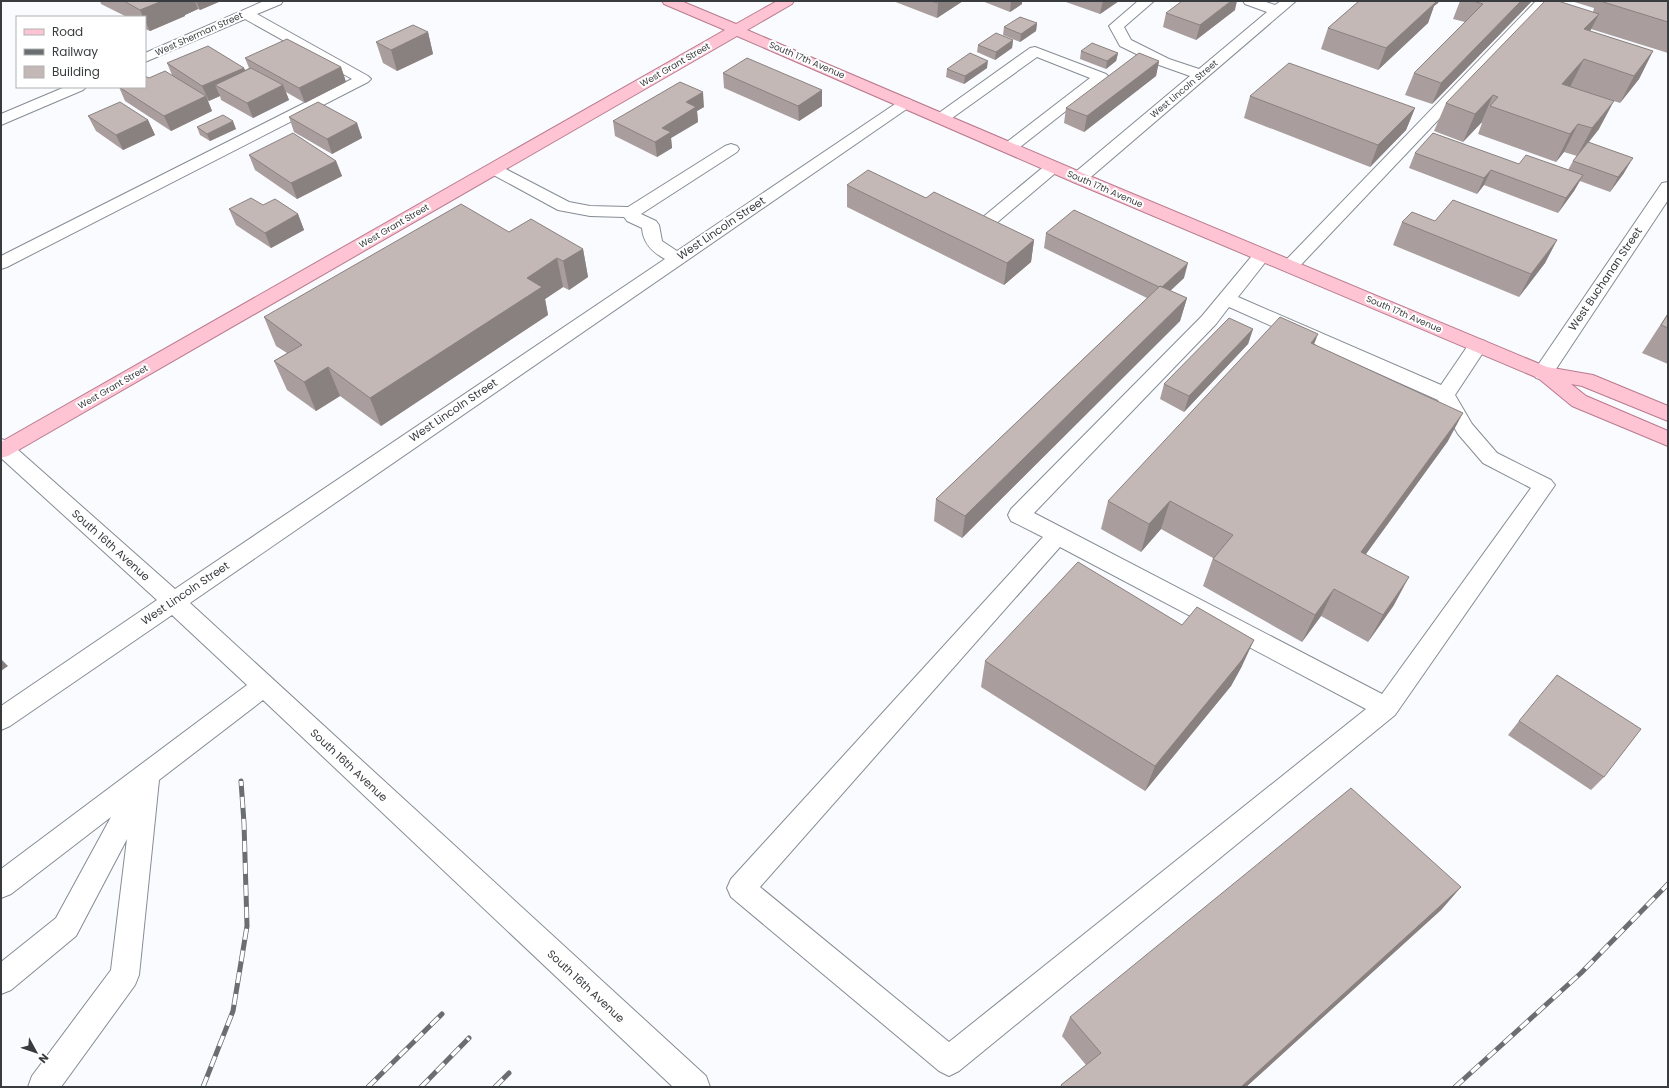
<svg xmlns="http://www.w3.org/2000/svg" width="1669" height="1088" font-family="Poppins,sans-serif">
  <rect width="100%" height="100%" fill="#f9fbff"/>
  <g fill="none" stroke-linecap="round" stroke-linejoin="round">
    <g stroke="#868c94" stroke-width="2">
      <path id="minor" d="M 264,1 L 283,1 L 281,4 L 257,14 L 368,76 L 371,79 L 368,82 L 7,267 L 1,269 L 1,256 L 352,79 L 245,19 L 145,62 L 145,53 Z
        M 1138,1 L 1154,1 L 1124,27 L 1131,40 L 1169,59 L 1199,69 L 1267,12 L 1245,4 L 1243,1 L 1263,1 L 1275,5 L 1281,1 L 1296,1 L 1085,182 L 1079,183 L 1073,182 L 1071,178 L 1073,174 L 1190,76 L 1159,65 L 1120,46 L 1109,26 Z
        M 1536,1 L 1551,1 L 1296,270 L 1290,272 L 1284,270 L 1281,266 L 1284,262 Z
        M 1035,47 L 1106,74 L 1109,77 L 1015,151 L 1009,153 L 1003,151 L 1001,148 L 1003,145 L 1090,78 L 1037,57 L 948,121 L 942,123 L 936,121 L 934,118 L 936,115 L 1030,48 Z
        M 65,87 L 86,87 L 83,90 L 1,125 L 1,114 Z
        M 906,98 L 911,100 L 914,103 L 911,106 L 190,603 L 706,1076 L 710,1087 L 673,1087 L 263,700 L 159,780 L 139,975 L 135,985 L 61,1087 L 28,1087 L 32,1076 L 111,970 L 127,839 L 76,936 L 11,990 L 1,994 L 1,962 L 56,918 L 111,817 L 11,894 L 1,898 L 1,869 L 247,685 L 172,615 L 10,726 L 1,730 L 1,706 L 157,600 L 1,458 L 1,439 L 8,441 L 175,589 L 665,259 C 652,252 643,243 642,228 L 627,221 L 624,217 L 590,216 L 558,210 L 488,172 L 486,169 L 488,166 L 494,164 L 500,166 L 569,202 L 590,206 L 628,207 L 725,146 L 731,144 L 737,146 L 739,149 L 737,152 L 641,214 L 656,221 L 659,225 L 662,241 L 677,251 L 901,100 Z
        M 1053,162 L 1059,164 L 1061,167 L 1059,170 L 993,226 C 981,229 962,227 954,216 L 957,212 L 963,211 L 983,217 L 1047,164 Z
        M 1668,182 L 1668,200 L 1550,378 L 1543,380 L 1536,378 L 1533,373 L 1536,368 L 1662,183 Z
        M 1262,250 L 1268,251 L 1271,255 L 1238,297 L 1441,385 L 1471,341 L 1478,339 L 1485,341 L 1488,345 L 1455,395 L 1472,424 L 1497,453 L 1551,480 L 1555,485 L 1395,715 L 959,1071 L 949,1076 L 939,1071 L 731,897 L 727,888 L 731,879 L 1043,537 L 1011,521 L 1008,515 L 1011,509 L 1202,316 L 1256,251 ZM 1229,307 L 1438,400 L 1458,434 L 1483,463 L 1531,488 L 1382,694 L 1034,513 L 1216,324 ZM 1060,547 L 1366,709 L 949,1042 L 760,887 Z"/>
    </g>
    <g stroke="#b97a8d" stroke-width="2">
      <path id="major" d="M 662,1 L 681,1 L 736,24 L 777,1 L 794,1 L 792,4 L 747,30 L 1085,174 L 1547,367 L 1593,375 L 1668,406 L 1668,421 L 1582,386 L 1571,384 L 1586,396 L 1668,431 L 1668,446 L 1572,406 L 1538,378 L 1073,182 L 737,36 L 8,456 L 1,458 L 1,442 L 725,30 L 664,4 Z"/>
    </g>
    <use href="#minor" fill="#fff" fill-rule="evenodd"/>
    <use href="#major" fill="#fec4d4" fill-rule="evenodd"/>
    <g stroke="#6b6e71" stroke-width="5">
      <path id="rail" d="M 203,1087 L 233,1011 L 247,926 L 244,823 L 241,781
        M 368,1087 L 442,1014
        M 421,1087 L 469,1038
        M 495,1087 L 509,1073
        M 1455,1087 L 1581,973 L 1668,884"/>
    </g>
    <use href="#rail" stroke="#fff" stroke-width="3.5" stroke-dasharray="11" stroke-linecap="butt"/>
  </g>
  <path fill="#a99e9d" d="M 100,1 L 221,1 L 200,10 L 198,9 L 185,15 L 185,16 L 150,31 L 145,29 L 145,17 L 127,17 L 101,4 Z
    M 893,1 L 963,1 L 937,18 Z
    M 982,1 L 1022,1 L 1022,4 L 1010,12 Z
    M 1063,1 L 1119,1 L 1100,14 Z
    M 1359,1 L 1439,1 L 1438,3 L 1434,6 L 1428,23 L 1378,70 L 1321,49 L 1328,28 Z
    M 1460,1 L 1532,1 L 1432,104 L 1405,95 L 1414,73 L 1465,22 L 1453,19 Z
    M 1571,1 L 1668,1 L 1668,53 L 1591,29 L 1590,31 L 1653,51 L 1639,79 L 1620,103 L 1588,93 L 1599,129 L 1589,142 L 1624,173 L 1610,192 L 1580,181 L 1574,191 L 1558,213 L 1484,185 L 1477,194 L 1409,168 L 1415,153 L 1568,170 L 1573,161 L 1577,156 L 1564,152 L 1556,162 L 1478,134 L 1482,123 L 1481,123 L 1463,142 L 1434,131 L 1446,103 L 1593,12 L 1594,8 Z
    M 1235,10 L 1196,40 L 1163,27 L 1166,13 Z
    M 1037,23 L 1036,31 L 1020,42 L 1003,35 L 1004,27 Z
    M 428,32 L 433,54 L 397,71 L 383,63 L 376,42 Z
    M 1013,40 L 1012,48 L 995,60 L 977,52 L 978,45 Z
    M 1081,51 L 1118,53 L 1116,61 L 1106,69 L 1080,59 Z
    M 245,58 L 341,67 L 346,82 L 305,103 L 286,92 L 289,100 L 253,118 L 221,100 L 220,96 L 208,101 L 212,111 L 171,131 L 125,101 L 119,87 L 145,87 L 149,78 L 172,75 L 167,63 L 244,68 L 245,70 L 249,68 Z
    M 1159,61 L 1156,76 L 1084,132 L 1064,123 L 1066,108 Z
    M 987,68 L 964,84 L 946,77 L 947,69 Z
    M 723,73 L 822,90 L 822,106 L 799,121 L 724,88 Z
    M 1250,96 L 1415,108 L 1406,130 L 1370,167 L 1244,118 Z
    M 704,107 L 697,111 L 698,122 L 671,138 L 672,148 L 657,157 L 615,136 L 613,121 Z
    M 88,116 L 148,120 L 155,135 L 123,150 L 96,131 Z
    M 289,117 L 357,123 L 362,138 L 332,154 L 294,132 Z
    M 197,127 L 236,129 L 210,141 L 200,135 Z
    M 249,155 L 336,161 L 342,176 L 297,199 L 255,170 Z
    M 847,185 L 926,198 L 1034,240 L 1031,262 L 1004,285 L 847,207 Z
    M 263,205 L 298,214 L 304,230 L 271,248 L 236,225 L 229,209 Z
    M 1435,221 L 1557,240 L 1545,263 L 1519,297 L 1393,245 L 1402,222 Z
    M 509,232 L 583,249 L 588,277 L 569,290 L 563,287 L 545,299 L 548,315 L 381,426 L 340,396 L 316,411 L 287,390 L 274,361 L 287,353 L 276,346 L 264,317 Z
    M 1046,233 L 1184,278 L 1170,291 L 1187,298 L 1180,321 L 962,538 L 934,521 L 936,499 L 1147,298 L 1044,248 Z
    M 1668,313 L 1668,364 L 1642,353 Z
    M 1253,329 L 1248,344 L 1184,412 L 1160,399 L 1164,384 Z
    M 1315,344 L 1448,441 L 1366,554 L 1394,605 L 1368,642 L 1321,616 L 1302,642 L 1203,586 L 1213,558 L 1161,529 L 1141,552 L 1101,529 L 1108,501 Z
    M 985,661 L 1242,666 L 1231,686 L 1145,791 L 981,687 Z
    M 1519,721 L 1604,777 L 1591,790 L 1508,735 Z
    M 1461,887 L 1441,910 L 1246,1087 L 1060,1087 L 1061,1085 L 1086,1065 L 1062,1036 L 1070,1017 Z"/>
  <path fill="#89817f" d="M 162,1 L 195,1 L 198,9 L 185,15 L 185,16 L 150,31 L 145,21 L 145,17 L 143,17 L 140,10 Z
    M 196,1 L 221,1 L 200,10 Z
    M 941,1 L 963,1 L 937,18 L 938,3 Z
    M 1011,1 L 1022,1 L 1022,4 L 1010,12 Z
    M 1103,1 L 1119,1 L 1100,14 Z
    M 1231,1 L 1237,1 L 1235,10 L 1196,40 L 1200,25 Z
    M 1434,1 L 1439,1 L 1438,3 L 1434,6 L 1428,23 L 1378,70 L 1386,48 L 1432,6 Z
    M 1521,1 L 1532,1 L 1432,104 L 1441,83 Z
    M 1599,14 L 1585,41 L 1584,29 Z
    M 1037,23 L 1036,31 L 1020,42 L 1021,34 Z
    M 428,32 L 433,54 L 397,71 L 391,50 Z
    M 1013,40 L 1012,48 L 995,60 L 996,52 Z
    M 1653,51 L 1639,79 L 1620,103 L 1634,76 Z
    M 1118,53 L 1116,61 L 1106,69 L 1107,61 Z
    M 1584,59 L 1570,87 L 1562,84 Z
    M 988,61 L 987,68 L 964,84 L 965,76 Z
    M 1159,61 L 1156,76 L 1084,132 L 1087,116 Z
    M 341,67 L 346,82 L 305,103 L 299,88 Z
    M 244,68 L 250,83 L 215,85 L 220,96 L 209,101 L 202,86 Z
    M 283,85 L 289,100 L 253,118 L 247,103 Z
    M 822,90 L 822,106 L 799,121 L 798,106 Z
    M 703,92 L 704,107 L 697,111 L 698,122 L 671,138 L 672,148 L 657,157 L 655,142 L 662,128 L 686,102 Z
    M 1493,95 L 1481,123 L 1463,142 L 1475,114 Z
    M 206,96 L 212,111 L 171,131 L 164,116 Z
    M 1614,101 L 1599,129 L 1577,156 L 1592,128 Z
    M 1415,108 L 1406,130 L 1370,167 L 1378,145 Z
    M 148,120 L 155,135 L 123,150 L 116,135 Z
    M 233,121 L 236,129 L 210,141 L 207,134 Z
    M 357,123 L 362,138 L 332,154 L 327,139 Z
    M 1578,124 L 1564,152 L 1556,162 L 1570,134 Z
    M 1633,158 L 1624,173 L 1610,192 L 1618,177 Z
    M 336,161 L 342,176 L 297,199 L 291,183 Z
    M 1491,170 L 1484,185 L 1477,194 L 1484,178 Z
    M 1583,175 L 1574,191 L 1558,213 L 1566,198 Z
    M 298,214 L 304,230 L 271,248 L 265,233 Z
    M 1034,240 L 1031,262 L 1004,285 L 1007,263 Z
    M 1557,240 L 1545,263 L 1519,297 L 1531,274 Z
    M 583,249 L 588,277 L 569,290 L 563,261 Z
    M 557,258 L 563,287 L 545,299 L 548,315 L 381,426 L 370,398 L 527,278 Z
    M 1188,263 L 1184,278 L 1157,303 L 1161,288 Z
    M 1187,298 L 1180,321 L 962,538 L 965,516 Z
    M 1253,329 L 1248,344 L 1184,412 L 1189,396 Z
    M 1318,334 L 1307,363 L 1311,343 Z
    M 328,367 L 340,396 L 316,411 L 304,382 Z
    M 1463,413 L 1448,441 L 1347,580 L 1361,552 Z
    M 1170,501 L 1161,529 L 1141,552 L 1149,524 Z
    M 1409,577 L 1394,605 L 1368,642 L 1383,615 Z
    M 1334,589 L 1321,616 L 1302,642 L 1315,615 Z
    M 1254,640 L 1242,666 L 1231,686 L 1145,791 L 1155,766 Z
    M 1,659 L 8,666 L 1,671 Z
    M 1461,887 L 1441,910 L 1246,1087 L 1241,1087 Z"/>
  <path fill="#c4b8b6" stroke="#89817f" d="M 124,1 L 162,1 L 140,10 Z
    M 931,1 L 941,1 L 938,3 Z
    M 1182,1 L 1231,1 L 1200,25 L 1166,13 Z
    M 1359,1 L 1432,1 L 1436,2 L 1386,48 L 1328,28 Z
    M 1473,1 L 1521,1 L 1441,83 L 1414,73 L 1483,4 Z
    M 1545,1 L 1558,1 L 1599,14 L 1584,29 L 1653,51 L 1634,76 L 1584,59 L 1562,84 L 1614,101 L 1592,128 L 1578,124 L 1570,134 L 1490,106 L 1498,97 L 1493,95 L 1475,114 L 1446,103 Z
    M 1600,1 L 1668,1 L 1668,22 Z
    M 1020,17 L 1037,23 L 1021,34 L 1004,27 Z
    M 413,25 L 428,32 L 391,50 L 376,42 Z
    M 996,33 L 1013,40 L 996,52 L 978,45 Z
    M 287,39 L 341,67 L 299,88 L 245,58 Z
    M 1092,43 L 1118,53 L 1107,61 L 1081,51 Z
    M 208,46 L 244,68 L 202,86 L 167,63 Z
    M 970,53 L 988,61 L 965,76 L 947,69 Z
    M 1139,53 L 1159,61 L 1087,116 L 1066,108 Z
    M 747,58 L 822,90 L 798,106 L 723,73 Z
    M 1289,63 L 1415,108 L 1378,145 L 1250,96 Z
    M 251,68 L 283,85 L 247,103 L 215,85 Z
    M 165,71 L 206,96 L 164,116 L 119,87 L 145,87 L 145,76 L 149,78 Z
    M 680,82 L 703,92 L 686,102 L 696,107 L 662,128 L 671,132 L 655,142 L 613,121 Z
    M 120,102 L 148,120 L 116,135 L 88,116 Z
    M 318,102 L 357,123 L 327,139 L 289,117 Z
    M 223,115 L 233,121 L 207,134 L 197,127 Z
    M 293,133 L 336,161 L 291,183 L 249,155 Z
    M 1433,133 L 1519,164 L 1526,155 L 1583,175 L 1566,198 L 1491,170 L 1484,178 L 1415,153 Z
    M 1588,142 L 1633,158 L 1618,177 L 1573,161 Z
    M 868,170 L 926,198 L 934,192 L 1034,240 L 1007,263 L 847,185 Z
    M 251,198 L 263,205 L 275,199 L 298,214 L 265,233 L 229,209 Z
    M 1453,200 L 1557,240 L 1531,274 L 1402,222 L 1412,212 L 1435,221 Z
    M 461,204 L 509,232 L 531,219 L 583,249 L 563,261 L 557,258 L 527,278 L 542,287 L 370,398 L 328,367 L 304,382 L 274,361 L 302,345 L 264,317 Z
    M 1074,210 L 1188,263 L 1162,287 L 1160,286 L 1159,287 L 1046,233 Z
    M 1160,286 L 1187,298 L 965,516 L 936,499 Z
    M 1668,314 L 1668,328 L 1661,325 Z
    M 1280,317 L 1318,334 L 1311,343 L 1463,413 L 1361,552 L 1409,577 L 1383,615 L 1334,589 L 1315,615 L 1213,559 L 1233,535 L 1170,501 L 1149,524 L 1108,501 Z
    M 1229,318 L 1253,329 L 1189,396 L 1164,384 Z
    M 1078,562 L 1182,625 L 1197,607 L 1254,640 L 1242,660 L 1155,766 L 985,661 Z
    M 1557,675 L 1641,729 L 1604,777 L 1519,721 Z
    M 1351,788 L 1461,887 L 1241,1087 L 1186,1087 L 1185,1086 L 1184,1087 L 1063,1087 L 1061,1085 L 1101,1053 L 1070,1017 Z"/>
  <g text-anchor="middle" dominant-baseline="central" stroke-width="4" stroke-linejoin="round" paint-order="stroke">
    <g font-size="9" fill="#393c3f" stroke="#fff">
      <text transform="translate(199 34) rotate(-24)">West Sherman Street</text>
      <text transform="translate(807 60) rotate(23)">South 17th Avenue</text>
      <text transform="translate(675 65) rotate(-30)">West Grant Street</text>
      <text transform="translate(1184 89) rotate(-40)">West Lincoln Street</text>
      <text transform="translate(1105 189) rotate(23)">South 17th Avenue</text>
      <text transform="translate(394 226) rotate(-30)">West Grant Street</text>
      <text transform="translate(1404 314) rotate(23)">South 17th Avenue</text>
      <text transform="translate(113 387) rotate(-30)">West Grant Street</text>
    </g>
    <g font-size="11" fill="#393c3f" stroke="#fff">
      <text transform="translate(721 228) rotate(-34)">West Lincoln Street</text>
      <text transform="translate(1605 279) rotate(-56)">West Buchanan Street</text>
      <text transform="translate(453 410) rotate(-34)">West Lincoln Street</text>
      <text transform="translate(111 545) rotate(42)">South 16th Avenue</text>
      <text transform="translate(185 593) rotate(-34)">West Lincoln Street</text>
      <text transform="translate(349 765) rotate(43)">South 16th Avenue</text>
      <text transform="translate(586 986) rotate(43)">South 16th Avenue</text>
    </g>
  </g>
  <rect width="1669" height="1088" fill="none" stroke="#393c3f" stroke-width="4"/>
  <rect x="16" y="16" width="130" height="72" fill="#ffffff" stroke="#b0b1b2"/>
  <rect x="24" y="29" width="20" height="6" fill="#fec4d4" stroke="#b0b1b2"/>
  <text x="52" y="36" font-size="12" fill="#393c3f">Road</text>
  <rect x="24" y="49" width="20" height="6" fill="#6b6e71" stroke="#b0b1b2"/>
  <text x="52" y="56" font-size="12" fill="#393c3f">Railway</text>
  <rect x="24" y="66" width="20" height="12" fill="#c4b8b6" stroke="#b0b1b2"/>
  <text x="52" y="76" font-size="12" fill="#393c3f">Building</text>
  <g transform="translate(36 1052) rotate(130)" stroke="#ffffff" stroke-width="3" paint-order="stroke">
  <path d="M0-3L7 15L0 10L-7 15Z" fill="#393c3f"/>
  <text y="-6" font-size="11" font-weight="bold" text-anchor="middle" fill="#393c3f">N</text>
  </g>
</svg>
